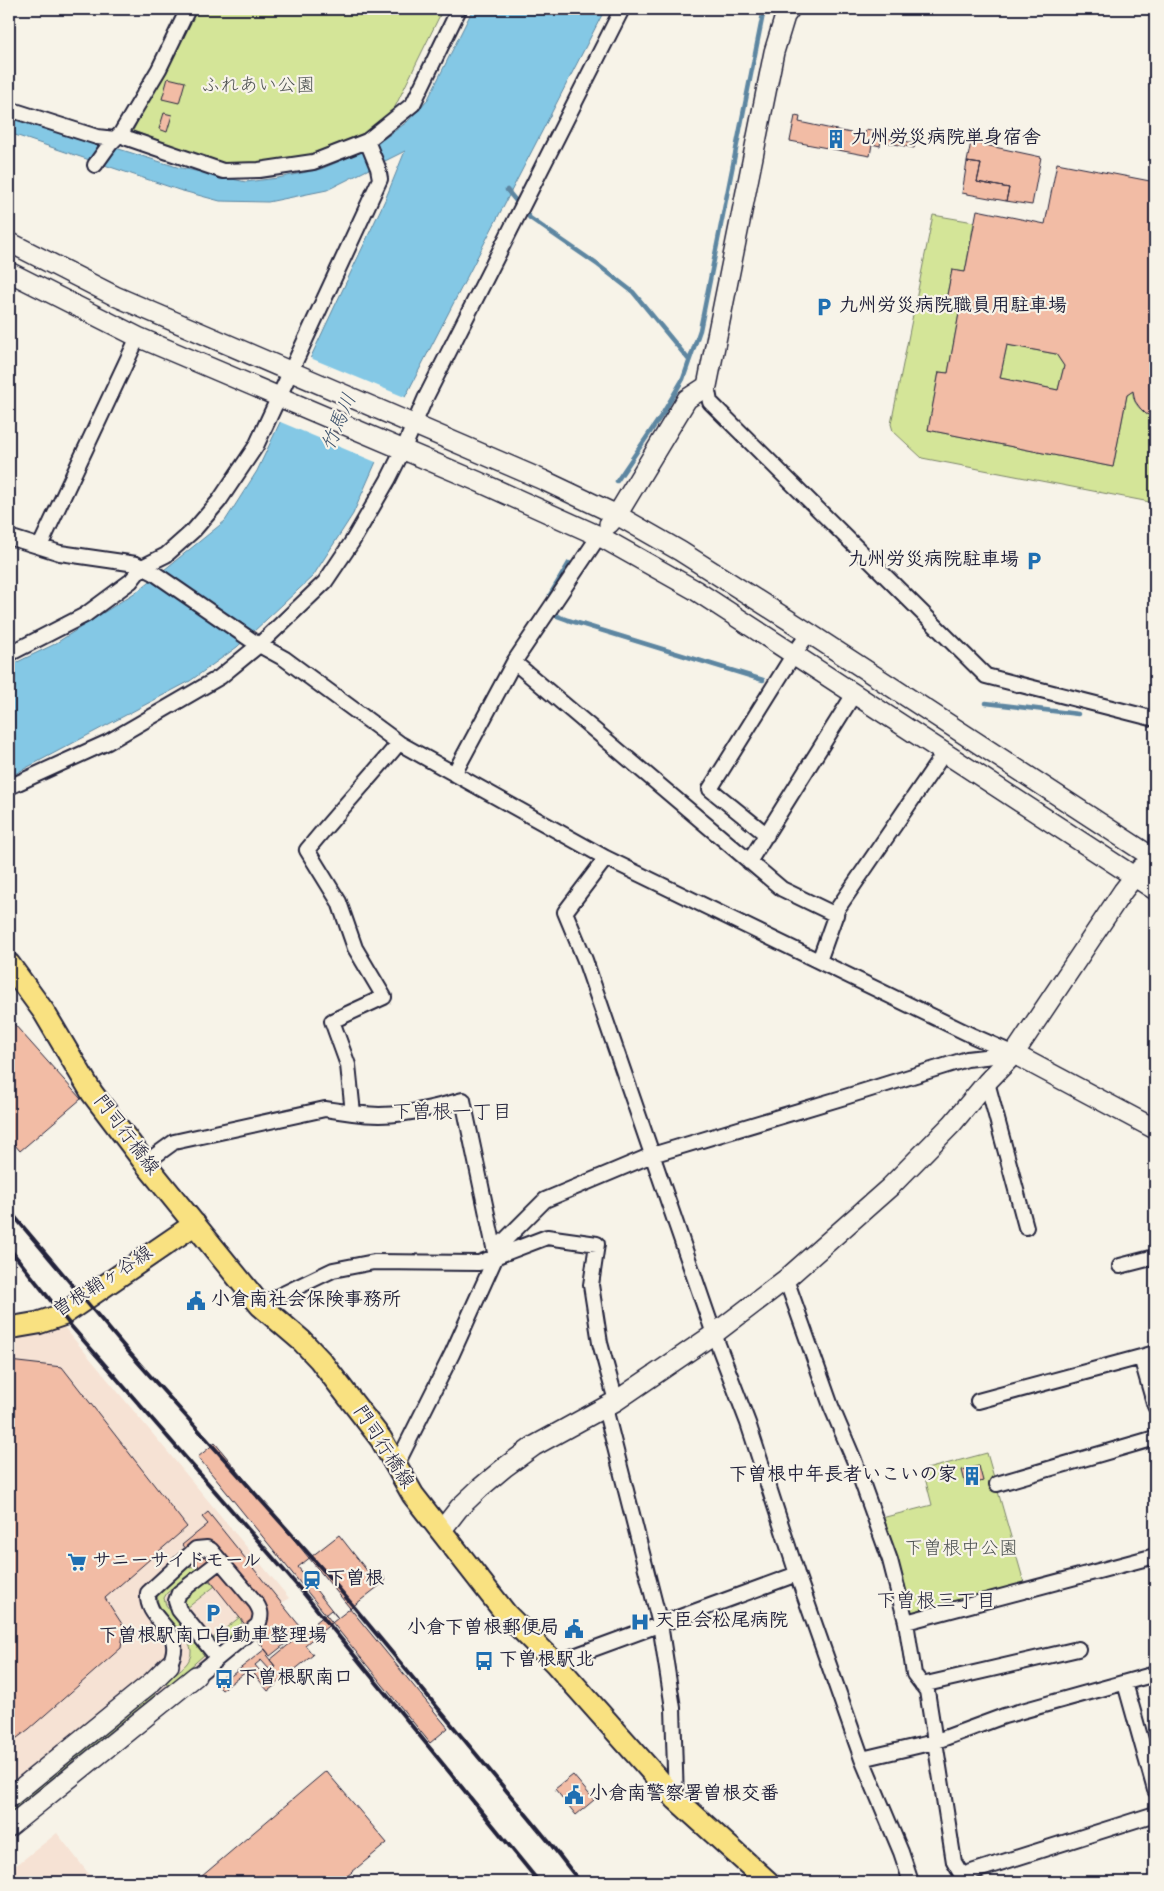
<svg xmlns="http://www.w3.org/2000/svg" width="1164" height="1891" font-family="'Gochi Hand','Klee One',sans-serif">
  <rect width="100%" height="100%" fill="#f7f3e8"/>
  <filter id="ink" filterUnits="userSpaceOnUse"><feTurbulence type="fractalNoise" baseFrequency=".02" numOctaves="2"/><feDisplacementMap in="SourceGraphic" scale="10" xChannelSelector="R" yChannelSelector="G"/><feConvolveMatrix kernelMatrix="1 2 1 2 8 2 1 2 1" color-interpolation-filters="sRGB"/></filter>
  <g filter="url(#ink)">
    <path fill="#f6e2d4" d="M 59,1321 L 289,1598 L 9,1803 L 9,1334 Z
      M 57,1833 L 95,1882 L 9,1882 L 9,1871 Z"/>
    <path fill="#d4e598" stroke="#7b846a" d="M 191,9 L 443,9 L 392,113 L 366,132 L 310,157 L 276,164 L 228,166 L 133,131 Z
      M 933,215 L 974,222 L 965,272 L 952,270 L 945,304 L 960,308 L 948,373 L 939,372 L 928,430 L 1113,467 L 1127,395 L 1133,391 C 1132,404 1143,414 1155,417 L 1155,503 L 922,458 L 893,431 L 891,424 Z
      M 1007,345 L 1056,354 L 1064,366 L 1058,390 L 1000,378 Z
      M 987,1453 L 1025,1586 L 909,1618 L 905,1605 L 907,1597 L 905,1585 L 893,1547 L 878,1519 L 932,1505 L 923,1470 Z
      M 195,1566 L 200,1567 L 167,1593 L 164,1598 L 166,1605 L 204,1655 L 170,1685 L 166,1685 L 166,1681 C 172,1675 185,1668 189,1660 C 202,1636 150,1614 158,1593 C 160,1589 165,1586 169,1582 C 177,1576 184,1567 195,1566 Z
      M 209,1581 L 215,1586 L 187,1608 L 212,1639 L 240,1617 L 242,1623 L 237,1631 L 220,1643 L 213,1642 L 185,1610 C 185,1607 183,1605 184,1602 C 186,1596 203,1582 209,1581 Z
      M 154,1693 L 155,1695 L 9,1813 L 9,1806 Z"/>
    <path fill="#84c8e5" stroke="#5d86a1" d="M 473,9 L 605,9 L 401,405 L 353,514 L 313,576 L 237,647 L 190,681 L 9,777 L 9,666 L 53,645 L 139,590 L 225,521 L 257,471 L 385,200 L 405,151 L 327,190 L 268,202 L 220,201 L 179,190 L 9,133 L 9,115 L 177,167 L 246,182 L 278,178 L 321,169 L 352,156 L 385,138 L 407,122 L 428,99 Z"/>
    <path fill="#f7f3e8" d="M 308,357 L 407,398 L 378,463 L 278,421 Z"/>
    <g fill="none" stroke-linecap="round" stroke-linejoin="round">
      <path stroke="#5d86a1" stroke-width="4.5" d="M 507,190 L 530,218 L 598,265 L 633,292 L 689,360
        M 617,481 L 663,413 L 683,379 L 700,330 L 764,9
        M 552,602 L 550,595 L 569,563
        M 553,609 L 557,616 L 568,620 L 763,680
        M 986,703 L 1078,714"/>
    </g>
    <path fill="#f2bca5" stroke="#22223b" fill-rule="evenodd" d="M 168,78 L 185,82 L 179,103 L 162,99 Z
      M 164,113 L 172,115 L 167,132 L 159,129 Z
      M 795,116 L 800,117 L 799,122 L 865,136 L 866,129 L 875,131 L 875,134 L 882,135 L 880,146 L 872,144 L 870,156 L 790,141 Z
      M 886,138 L 915,143 L 914,148 L 885,142 Z
      M 971,142 L 1041,157 L 1032,205 L 1006,201 L 1009,188 L 977,182 L 981,164 L 967,162 Z
      M 967,162 L 981,164 L 977,182 L 1009,188 L 1006,201 L 962,193 Z
      M 1057,163 L 1155,182 L 1155,417 L 1146,414 L 1140,408 L 1135,401 L 1133,391 L 1127,395 L 1113,467 L 928,430 L 939,372 L 948,373 L 960,308 L 945,305 L 952,270 L 965,272 L 977,210 L 1045,224 ZM 1007,345 L 1056,354 L 1064,366 L 1058,390 L 1000,378 Z
      M 14,1024 L 81,1099 L 20,1151 L 9,1138 L 9,1028 Z
      M 9,1361 L 62,1367 L 187,1527 L 105,1598 L 124,1627 L 121,1648 L 29,1729 L 9,1744 Z
      M 215,1443 L 448,1728 L 430,1743 L 198,1457 Z
      M 979,1466 L 983,1481 L 966,1486 L 962,1470 Z
      M 208,1512 L 303,1630 L 270,1656 L 182,1545 L 208,1524 L 202,1517 Z
      M 339,1535 L 379,1586 L 338,1618 L 298,1567 Z
      M 379,1571 L 386,1580 L 379,1586 L 371,1576 Z
      M 331,1610 L 338,1618 L 305,1645 L 313,1655 L 273,1687 L 265,1677 L 276,1667 L 270,1660 Z
      M 265,1649 L 269,1654 L 267,1656 L 274,1665 L 269,1669 L 261,1660 L 255,1665 L 273,1687 L 268,1691 L 250,1669 L 222,1690 L 218,1686 Z
      M 227,1674 L 229,1677 L 220,1684 L 218,1681 Z
      M 326,1771 L 387,1843 L 340,1882 L 195,1882 Z
      M 573,1775 L 594,1800 L 576,1815 L 555,1789 Z"/>
    <g fill="none" stroke-linecap="round" stroke-linejoin="round">
      <g stroke="#22223b" stroke-width="18">
        <path id="street" d="M 9,109 L 97,137 L 115,139
          M 121,133 L 127,138 L 223,171 L 259,170 L 313,162 L 367,141 L 413,104 L 459,9
          M 95,165 L 110,144 L 121,133 L 159,69 L 188,9
          M 707,386 L 710,402 L 986,676 L 1155,719
          M 9,537 L 60,553 L 136,564 L 154,573 L 254,642 L 285,659 L 399,743 L 606,858 L 973,1036 L 1014,1054
          M 40,546 L 138,337
          M 9,654 L 85,615 L 131,581 L 142,567 L 166,555 L 194,530 L 219,501 L 256,446 L 380,179 L 378,168 L 367,141
          M 514,662 L 782,889 L 836,915
          M 454,774 L 514,662 L 599,536
          M 9,787 L 108,742 L 220,677 L 259,645 L 325,582 L 352,542 L 388,480 L 403,450 L 425,399 L 622,9
          M 767,835 L 710,789 L 794,654 L 809,633
          M 606,858 L 565,912 L 585,960 L 714,1334 L 748,1423 L 797,1574 L 862,1759 L 901,1852 L 911,1882
          M 749,862 L 854,694
          M 819,961 L 838,908 L 944,753
          M 987,1082 L 1026,1227
          M 353,1113 C 395,1119 423,1110 463,1100 L 496,1257
          M 145,1163 L 174,1142 L 325,1109 L 353,1113 L 348,1065 L 332,1021 L 384,997 L 355,948 L 339,902 L 307,850 C 337,813 369,779 399,743
          M 1120,1266 L 1155,1257
          M 786,1279 L 831,1406 L 854,1460 L 890,1560 L 906,1622
          M 260,1305 L 333,1270 L 374,1262 L 479,1263 L 547,1237 L 597,1244 L 591,1285 L 600,1343 L 616,1401
          M 1155,1353 L 1141,1357 L 1155,1406
          M 978,1401 L 1141,1357
          M 605,1408 L 660,1624 L 673,1708 L 676,1799
          M 396,1466 L 452,1354 L 502,1243 L 545,1200 L 652,1155 L 845,1097 L 967,1059 L 1011,1054
          M 997,1484 L 1155,1438
          M 218,1658 L 179,1610 L 176,1601 L 179,1593 L 220,1561
          M 555,1663 L 797,1574
          M 169,1665 C 189,1629 145,1623 148,1593 L 196,1549 L 207,1548 L 211,1550 L 256,1603 C 261,1611 262,1615 258,1625 L 196,1676
          M 1125,1683 L 1155,1790
          M 922,1685 L 1078,1649
          M 862,1759 L 934,1742 L 1004,1716 L 1155,1674
          M 962,1875 L 1155,1814
          M 966,1882 L 954,1862 L 927,1691 L 914,1674 L 906,1622 L 1155,1556"/>
      </g>
      <g stroke="#22223b" stroke-width="22">
        <path id="secondary" d="M 9,242 L 115,296 L 543,480 L 617,515 L 680,551 L 809,633 L 1155,859
          M 9,272 L 138,337 L 477,481 L 599,536 L 695,590 L 1155,890
          M 609,524 L 617,515 L 687,399 L 707,386 L 774,52 L 785,16 L 790,9
          M 1014,1054 L 1155,1129
          M 441,1531 L 459,1508 L 480,1488 L 505,1467 L 534,1446 L 616,1401 L 714,1334 L 786,1279 L 890,1187 L 952,1124 L 987,1082 L 1014,1054 L 1123,891 L 1141,868
          M 9,1798 L 152,1682 L 169,1665
          M 9,1827 L 196,1676"/>
      </g>
      <g stroke="#22223b" stroke-width="25">
        <path id="primary" d="M 9,964 L 44,1012 L 92,1093 L 145,1163 L 260,1305 L 302,1341 L 320,1360 L 381,1439 L 413,1495 L 506,1614 L 555,1663 L 676,1799 L 768,1882
          M 9,1328 L 38,1323 L 62,1315 L 195,1224"/>
      </g>
      <use href="#street" stroke="#f7f3e8" stroke-width="14"/>
      <use href="#secondary" stroke="#f7f3e8" stroke-width="19"/>
      <use href="#primary" stroke="#f9e181" stroke-width="21"/>
      <path stroke="#22223b" stroke-width="4" d="M 9,1210 L 127,1350 L 325,1572 L 549,1842 L 580,1882
        M 9,1248 L 71,1326 L 301,1590 L 539,1882"/>
    </g>
  </g>
  <defs>
    <g id="building-bare" transform="scale(1.5)"><path d="M-4-6H4V6H1V3H-1V6H-4ZM-2.5-4.3h1.7v1.8h-1.7ZM.8-4.3h1.7v1.8H.8ZM-2.5-1h1.7V.8h-1.7ZM.8-1h1.7V.8H.8Z" fill="#1f6fb2" stroke="#f7f3e8" stroke-width="2.5" paint-order="stroke"/></g>
    <g id="parking-bare" transform="scale(1.5)"><path d="M-3.5-5.5H1a3.5 3.5 0 0 1 0 7H-1V5.5H-3.5ZM-1-3.4V-.6H.8a1.4 1.4 0 0 0 0-2.8Z" fill="#1f6fb2" stroke="#f7f3e8" stroke-width="2.5" paint-order="stroke"/></g>
    <g id="civic-bare" transform="scale(1.5)"><path d="M-.6-6.5H3V-4.5H.6V-3L4-1V1h2V6H-6V1h2V-1L-.6-3ZM-1.2 2.5V6h2.4V2.5Z" fill="#1f6fb2" stroke="#f7f3e8" stroke-width="2.5" paint-order="stroke"/></g>
    <g id="supermarket-bare" transform="scale(1.5)"><path d="M-6-5.5h2.5l.6 2H6L4.5 2H-2.5L-4.4-4H-6ZM-1.5 3.2a1.3 1.3 0 1 0 .1 0ZM3 3.2a1.3 1.3 0 1 0 .1 0Z" fill="#1f6fb2" stroke="#f7f3e8" stroke-width="2.5" paint-order="stroke"/></g>
    <g id="station-bare" transform="scale(1.5)"><path d="M-3-6H3Q5-6 5-4V2Q5 4 3 4L4.5 6H3L1.5 4h-3L-3 6H-4.5L-3 4Q-5 4-5 2V-4Q-5-6-3-6ZM-3.5-4v3h7v-3ZM-3.5 1v1.5H-2V1ZM2 1v1.5H3.5V1Z" fill="#1f6fb2" stroke="#f7f3e8" stroke-width="2.5" paint-order="stroke"/></g>
    <g id="hospital-bare" transform="scale(1.5)"><path d="M-5-5h3v3.5h4V-5h3V5h-3V1.5h-4V5h-3Z" fill="#1f6fb2" stroke="#f7f3e8" stroke-width="2.5" paint-order="stroke"/></g>
    <g id="bus-bare" transform="scale(1.5)"><path d="M-5-6H5V4H4V6H2V4H-2V6H-4V4H-5ZM-3.5-4V0h7V-4ZM-3.5 1.2v1.5H-2V1.2ZM2 1.2v1.5H3.5V1.2Z" fill="#1f6fb2" stroke="#f7f3e8" stroke-width="2.5" paint-order="stroke"/></g>
  </defs>
  <g fill-rule="evenodd">
    <use href="#building-bare" x="836" y="139"/>
    <use href="#parking-bare" x="824" y="307"/>
    <use href="#parking-bare" x="1034" y="561"/>
    <use href="#civic-bare" x="196" y="1301"/>
    <use href="#building-bare" x="972" y="1476"/>
    <use href="#supermarket-bare" x="77" y="1562"/>
    <use href="#station-bare" x="312" y="1580"/>
    <use href="#parking-bare" x="213" y="1613"/>
    <use href="#hospital-bare" x="640" y="1622"/>
    <use href="#civic-bare" x="574" y="1629"/>
    <use href="#bus-bare" x="484" y="1661"/>
    <use href="#bus-bare" x="224" y="1679"/>
    <use href="#civic-bare" x="574" y="1795"/>
  </g>
  <g text-anchor="middle" dominant-baseline="central" stroke-width="4.5" stroke-linejoin="round" paint-order="stroke">
    <g font-size="19" fill="#4e5352" stroke="#f7f3e8">
      <text x="258" y="87">ふれあい公園</text>
      <text x="961" y="1550">下曽根中公園</text>
    </g>
    <g font-size="19" font-weight="bold" fill="#22223b" stroke="#f7f3e8" text-anchor="start">
      <text x="851" y="139">九州労災病院単身宿舎</text>
      <text x="839" y="307">九州労災病院職員用駐車場</text>
      <text x="1019" y="561" text-anchor="end">九州労災病院駐車場</text>
      <text x="211" y="1301">小倉南社会保険事務所</text>
      <text x="957" y="1476" text-anchor="end">下曽根中年長者いこいの家</text>
      <text x="92" y="1562">サニーサイドモール</text>
      <text x="327" y="1580">下曽根</text>
      <text x="655" y="1622">天臣会松尾病院</text>
      <text x="559" y="1629" text-anchor="end">小倉下曽根郵便局</text>
      <text x="213" y="1637" text-anchor="middle">下曽根駅南口自動車整理場</text>
      <text x="499" y="1661">下曽根駅北</text>
      <text x="239" y="1679">下曽根駅南口</text>
      <text x="589" y="1795">小倉南警察署曽根交番</text>
    </g>
    <g font-size="19" fill="#22223b" stroke="#f7f3e8">
      <text transform="translate(125 1136) rotate(53)">門司行橋線</text>
      <text transform="translate(104 1283) rotate(-33)">曽根鞘ヶ谷線</text>
      <text transform="translate(382 1448) rotate(57)">門司行橋線</text>
    </g>
    <g font-size="20" font-style="italic" fill="#3f546e" stroke="#f7f3e8">
      <text transform="translate(341 423) rotate(-67)">竹馬川</text>
    </g>
    <g font-size="20" fill="#22223b" stroke="#f7f3e8">
      <text x="452" y="1114">下曽根一丁目</text>
      <text x="936" y="1603">下曽根三丁目</text>
    </g>
  </g>
  <rect width="1164" height="1891" fill="none" stroke="#f7f3e8" stroke-width="30"/>
  <rect x="15" y="15" width="1134" height="1861" fill="none" stroke="#22223b" stroke-width="2" filter="url(#ink)"/>
</svg>
